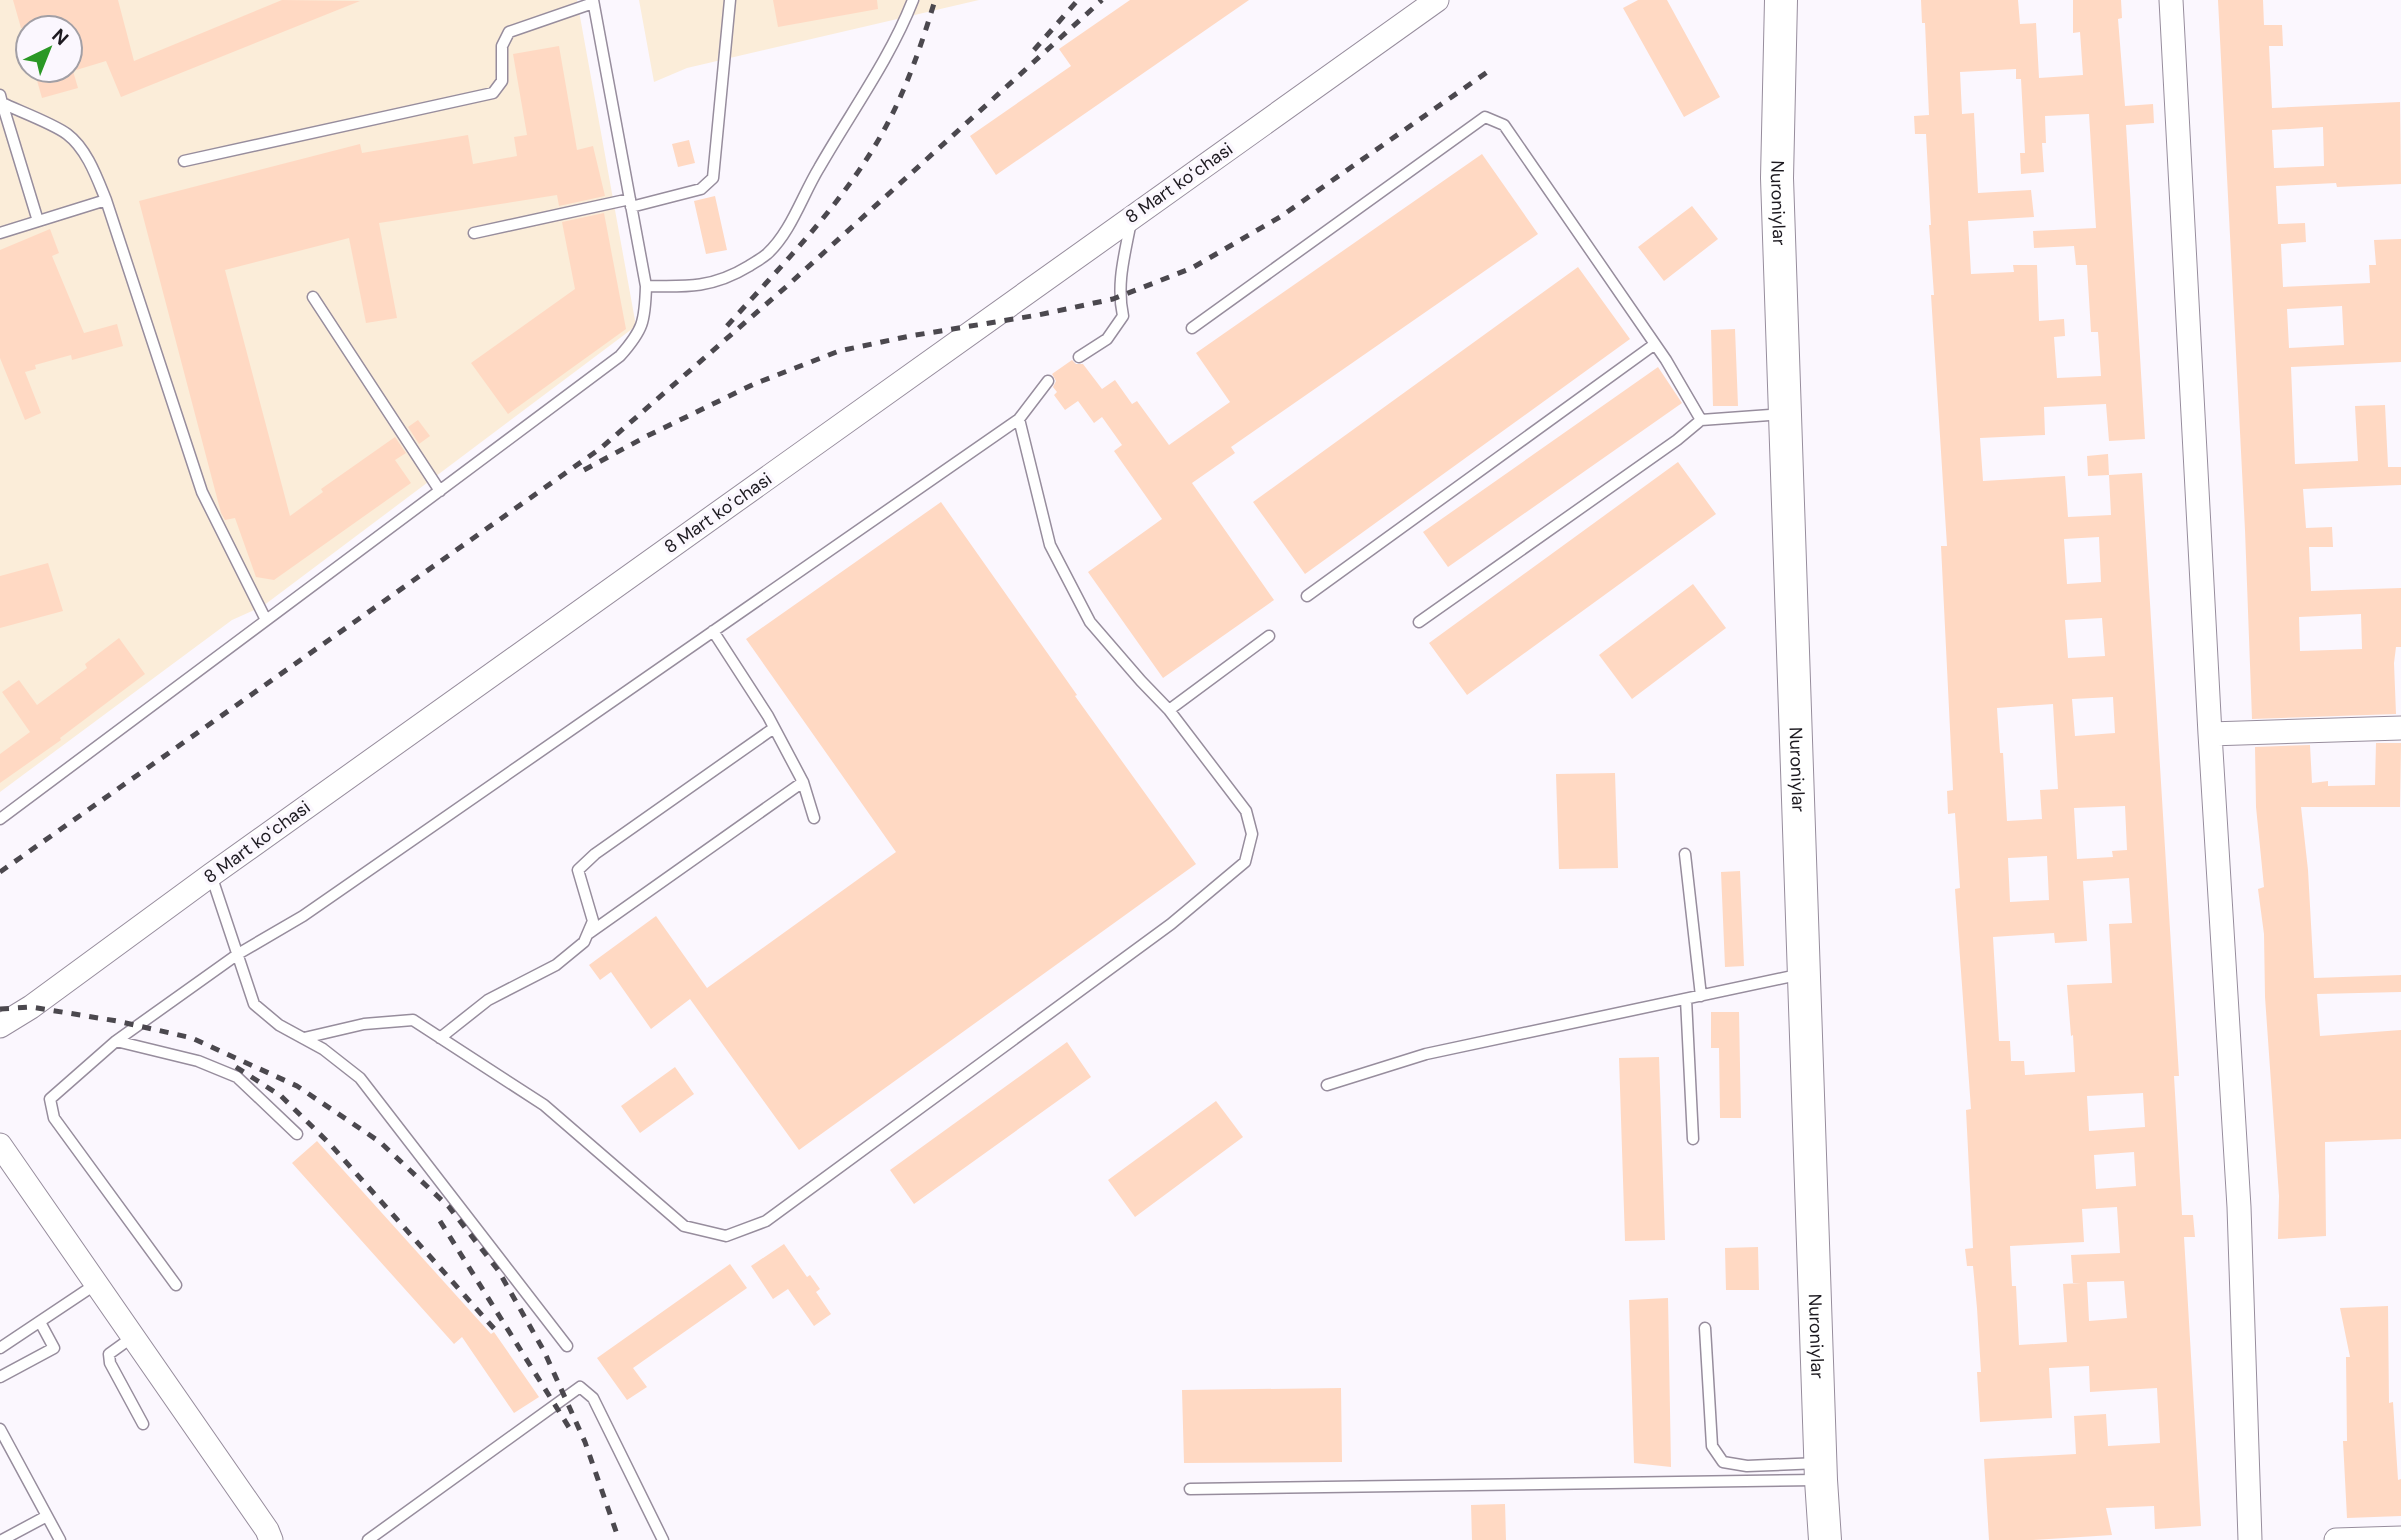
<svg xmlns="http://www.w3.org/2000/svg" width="2401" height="1540" font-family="'DM Sans',sans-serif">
  <rect width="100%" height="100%" fill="#fbf7fe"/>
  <path fill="#fbedd9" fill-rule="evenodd" d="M 0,0 L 577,0 L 636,326 L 263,606 L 232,620 L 0,792 ZM 28,28 L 70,28 L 70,70 L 28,70 Z
    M 639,0 L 979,0 L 687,68 L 654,82 Z"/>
  <path fill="#ffd9c3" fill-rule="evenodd" d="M 13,0 L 118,0 L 134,61 L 282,0 L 360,1 L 121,97 L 106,61 L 73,71 L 78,88 L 42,98 L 34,70 L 70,70 L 70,28 L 21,28 Z
    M 773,0 L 877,0 L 878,9 L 778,27 Z
    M 1130,0 L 1249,0 L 996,175 L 970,136 L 1071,66 L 1059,49 Z
    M 1638,0 L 1667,0 L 1720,97 L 1684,117 L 1623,8 Z
    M 1921,0 L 2018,0 L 2020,24 L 2036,23 L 2039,78 L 2083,75 L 2080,32 L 2073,33 L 2073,0 L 2121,0 L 2122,18 L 2118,19 L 2125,106 L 2153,104 L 2154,123 L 2126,125 L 2145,439 L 2109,441 L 2106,404 L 2044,407 L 2045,435 L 1980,438 L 1983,481 L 2065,476 L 2068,517 L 2111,515 L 2109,475 L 2142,473 L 2179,1076 L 2174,1076 L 2182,1215 L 2193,1215 L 2195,1237 L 2184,1237 L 2201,1526 L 2155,1529 L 2154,1506 L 2106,1508 L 2112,1535 L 2033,1540 L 1989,1540 L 1984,1459 L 2076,1454 L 2074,1416 L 2106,1414 L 2108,1446 L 2160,1443 L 2157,1388 L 2090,1392 L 2089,1366 L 2049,1368 L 2052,1418 L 1980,1422 L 1977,1372 L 1981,1372 L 1977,1308 L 1973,1266 L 1967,1266 L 1965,1249 L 1973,1248 L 1966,1110 L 1971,1109 L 1955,889 L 1960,888 L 1955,813 L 1948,814 L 1947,791 L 1953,790 L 1941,546 L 1947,546 L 1931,295 L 1934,295 L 1929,225 L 1931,225 L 1926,134 L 1915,134 L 1914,116 L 1929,115 L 1925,23 L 1922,23 ZM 2016,69 L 2016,79 L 2021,79 L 2025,153 L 2020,153 L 2021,174 L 2044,172 L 2042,143 L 2046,143 L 2045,116 L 2089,114 L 2096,228 L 2033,231 L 2034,248 L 2074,246 L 2076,265 L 2087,265 L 2091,332 L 2098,332 L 2101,376 L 2057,378 L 2054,337 L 2065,336 L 2064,319 L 2039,321 L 2037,265 L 2013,265 L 2014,272 L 1971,274 L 1968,221 L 2034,217 L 2031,190 L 1978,193 L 1974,113 L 1962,114 L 1960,72 ZM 2099,537 L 2101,582 L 2067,584 L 2064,539 ZM 2102,618 L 2105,656 L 2068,658 L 2065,620 ZM 2113,697 L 2115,733 L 2075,736 L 2072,699 ZM 2053,704 L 2058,789 L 2040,790 L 2042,819 L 2007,821 L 2003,753 L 2000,753 L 1997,708 ZM 2125,806 L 2127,850 L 2112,851 L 2113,857 L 2077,859 L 2074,808 ZM 2047,856 L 2049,900 L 2010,902 L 2008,858 ZM 2129,878 L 2132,923 L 2109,924 L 2112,983 L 2067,985 L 2071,1036 L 2073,1035 L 2075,1072 L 2025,1075 L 2024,1061 L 2011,1061 L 2010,1041 L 1999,1041 L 1993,937 L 2054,933 L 2055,943 L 2087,941 L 2083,881 ZM 2143,1093 L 2145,1127 L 2089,1131 L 2087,1096 ZM 2134,1152 L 2136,1186 L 2096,1189 L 2094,1155 ZM 2117,1207 L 2120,1253 L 2071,1255 L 2073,1283 L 2081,1283 L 2063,1284 L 2067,1342 L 2019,1345 L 2016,1286 L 2012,1286 L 2010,1246 L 2084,1242 L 2082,1209 ZM 2124,1281 L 2127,1318 L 2089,1321 L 2087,1282 Z
    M 2218,0 L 2263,0 L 2264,25 L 2282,25 L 2283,46 L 2269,46 L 2272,108 L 2400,102 L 2401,184 L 2337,187 L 2336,183 L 2276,186 L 2278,224 L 2305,223 L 2306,242 L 2281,244 L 2283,287 L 2370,283 L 2369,265 L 2376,265 L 2374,240 L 2401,239 L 2401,362 L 2291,367 L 2295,464 L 2358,461 L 2355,406 L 2385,405 L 2388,467 L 2401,467 L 2401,485 L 2303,489 L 2306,528 L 2332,527 L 2333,547 L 2309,547 L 2311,591 L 2401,588 L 2401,647 L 2396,647 L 2394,663 L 2396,714 L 2252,719 L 2245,530 ZM 2323,127 L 2324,166 L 2274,168 L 2272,130 ZM 2342,306 L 2344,345 L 2289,348 L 2287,309 ZM 2361,614 L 2362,649 L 2300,651 L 2299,617 Z
    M 559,46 L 577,150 L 593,146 L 605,196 L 559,206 L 557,195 L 379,223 L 397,318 L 366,323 L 349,238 L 225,270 L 290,516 L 323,492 L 321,489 L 395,437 L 406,453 L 395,460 L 411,483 L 274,580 L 256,577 L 235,518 L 225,520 L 221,513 L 139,201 L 360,144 L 362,153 L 468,135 L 473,164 L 517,156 L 514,137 L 527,135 L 513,54 Z
    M 689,140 L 695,163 L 678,167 L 672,144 Z
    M 1482,154 L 1538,234 L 1231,447 L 1235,453 L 1192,483 L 1274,600 L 1163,678 L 1088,572 L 1162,519 L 1114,451 L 1122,445 L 1102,417 L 1094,423 L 1078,401 L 1065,410 L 1054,395 L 1057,392 L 1053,387 L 1056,381 L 1052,374 L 1072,360 L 1076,364 L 1083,364 L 1102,389 L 1115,380 L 1132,404 L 1137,401 L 1169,445 L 1230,402 L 1196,353 Z
    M 715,196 L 727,250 L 706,254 L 694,201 Z
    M 1692,206 L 1718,239 L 1664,281 L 1638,247 Z
    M 604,213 L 626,329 L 508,414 L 471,363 L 575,289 L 562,222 Z
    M 50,229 L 59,253 L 52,256 L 84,333 L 117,324 L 123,346 L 72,360 L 71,355 L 35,365 L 36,369 L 25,372 L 41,413 L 25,420 L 0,358 L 0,250 Z
    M 1578,267 L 1630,339 L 1305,574 L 1253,502 Z
    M 1735,329 L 1738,406 L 1713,406 L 1711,330 Z
    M 1658,367 L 1682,403 L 1448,567 L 1423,532 Z
    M 418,420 L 430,436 L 419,444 L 408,427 Z
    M 2108,454 L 2109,475 L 2088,476 L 2087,456 Z
    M 1678,462 L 1716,514 L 1467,695 L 1429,643 Z
    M 941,502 L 1077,695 L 1075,696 L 1196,864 L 799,1150 L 690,999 L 651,1029 L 611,972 L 600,980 L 589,965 L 656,916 L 707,988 L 896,852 L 746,639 Z
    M 48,563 L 63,611 L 0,628 L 0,576 Z
    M 1693,584 L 1726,628 L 1632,699 L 1599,655 Z
    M 119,638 L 145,674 L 60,738 L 61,740 L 0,783 L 0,754 L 30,732 L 2,692 L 19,680 L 37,705 L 87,668 L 85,664 Z
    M 2376,743 L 2401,743 L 2400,807 L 2301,807 L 2308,870 L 2314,978 L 2401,975 L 2401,992 L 2317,994 L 2320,1036 L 2401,1030 L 2401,1139 L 2325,1142 L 2326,1236 L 2278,1239 L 2279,1196 L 2265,997 L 2264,934 L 2258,889 L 2264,887 L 2256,807 L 2255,747 L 2310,745 L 2312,783 L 2328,781 L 2328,786 L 2375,785 Z
    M 1615,773 L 1618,868 L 1559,869 L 1556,774 Z
    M 1740,871 L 1744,966 L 1725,967 L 1721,872 Z
    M 1711,1012 L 1739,1012 L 1741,1118 L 1720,1118 L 1719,1048 L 1711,1048 Z
    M 1067,1042 L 1091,1077 L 914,1204 L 890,1170 Z
    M 1659,1057 L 1665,1240 L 1625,1241 L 1619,1058 Z
    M 675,1067 L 694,1094 L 640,1133 L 621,1106 Z
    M 1216,1101 L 1243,1137 L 1135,1217 L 1108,1180 Z
    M 317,1141 L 491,1334 L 494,1332 L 539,1397 L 514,1413 L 462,1337 L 454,1344 L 292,1163 Z
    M 784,1244 L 807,1277 L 810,1275 L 820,1289 L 816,1292 L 831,1314 L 814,1326 L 788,1289 L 773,1299 L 751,1266 Z
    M 1758,1247 L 1759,1290 L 1726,1290 L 1725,1248 Z
    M 730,1264 L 747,1288 L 633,1368 L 647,1387 L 627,1400 L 597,1358 Z
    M 1668,1298 L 1671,1467 L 1634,1463 L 1629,1300 Z
    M 2388,1306 L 2389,1403 L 2393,1402 L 2398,1480 L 2401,1479 L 2401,1516 L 2347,1518 L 2343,1441 L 2347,1441 L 2346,1357 L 2350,1357 L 2340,1308 Z
    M 1341,1388 L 1342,1462 L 1184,1463 L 1182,1390 Z
    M 1505,1504 L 1506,1540 L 1472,1540 L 1471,1505 Z"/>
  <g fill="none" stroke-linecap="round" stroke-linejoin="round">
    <g stroke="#978d9d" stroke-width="13">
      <path id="service" d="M 0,95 L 2,103 C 19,111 54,124 67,134 C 87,149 97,178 106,200 L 202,492 L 266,620
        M 2,103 L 38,221
        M 184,161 L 493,93 L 502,81 L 502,46 L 509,32 L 593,3
        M 631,207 L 701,189 L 713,178 L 730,0
        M 0,233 L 106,200
        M 474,233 L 630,199
        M 646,286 C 687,287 713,288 749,266 C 755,262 761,259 767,254 C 791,232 802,196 819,168 C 851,112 890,59 913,0
        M 313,297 L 440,491
        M 1192,328 L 1485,117 L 1504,125 L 1666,360 L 1701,420
        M 1079,357 L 1107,339 L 1123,316 C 1116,283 1125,254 1131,221
        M 1307,596 L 1655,344
        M 1419,622 L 1677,440 L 1701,420 L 1782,414
        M 713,631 L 768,716 L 803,782 L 814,818
        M 1169,710 L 1269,636
        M 0,819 L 620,356 C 643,330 645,322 646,286 L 593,0
        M 1685,854 L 1701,996
        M 211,875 L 254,1004 L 279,1025 L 323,1049 L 360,1078 L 567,1346
        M 588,934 L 803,782
        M 1686,999 L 1693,1139
        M 304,1038 L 364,1024 L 413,1020 L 544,1105 L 684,1226 L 726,1236 L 766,1221 L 1171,924 L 1245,862 L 1252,834 L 1246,811 L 1169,710 L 1141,681 L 1090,622 L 1050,545 L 1019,419
        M 440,1038 L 488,1000 L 556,965 L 584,942 L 593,921 L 578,870 L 595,854 L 774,728
        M 116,1041 L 198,1061 L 237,1077 L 297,1134
        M 1327,1085 L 1426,1054 L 1802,974
        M 176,1285 L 54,1118 L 50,1099 L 116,1041 L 238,954 L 303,916 L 1019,419 L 1048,381
        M 1705,1328 L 1712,1446 L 1723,1462 L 1747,1466 L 1819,1463
        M 134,1336 L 109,1354 L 110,1363 L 143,1424
        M 0,1348 L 96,1284
        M 0,1377 L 54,1348 L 40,1322
        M 0,1429 L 60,1540
        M 1190,1489 L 1817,1480
        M 2,1540 L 47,1516
        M 368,1540 L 580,1387 L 593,1398 L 663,1540"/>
    </g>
    <g stroke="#978d9d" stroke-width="25">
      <path id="minor" d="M 2171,0 L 2210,734 L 2239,1207 L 2250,1540
        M 2210,734 L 2401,728
        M 0,1026 L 31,1007 L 211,875 L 1437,0
        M 0,1145 L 267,1530 L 271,1540
        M 2336,1540 L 2401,1538"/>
    </g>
    <g stroke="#978d9d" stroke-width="34">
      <g id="secondary">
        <path id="s1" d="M 1781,0 L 1777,178 L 1821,1480 L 1825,1540"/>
      </g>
    </g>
    <use href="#service" stroke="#fff" stroke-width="10"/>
    <use href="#minor" stroke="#fff" stroke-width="23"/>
    <use href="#secondary" stroke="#fff" stroke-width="32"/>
    <path stroke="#4b484e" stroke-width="5" stroke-dasharray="9 9" stroke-linecap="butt" d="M 1034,50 L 1078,0
      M 727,326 C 779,268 836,211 876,144 C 903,99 920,50 935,0
      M 584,470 L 647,436 L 754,384 L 839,351 L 910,336 L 1038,315 L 1113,299 L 1192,268 L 1280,217 L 1493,68
      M 0,872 L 601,448 L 787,286 L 1102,0
      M 0,1009 L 31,1007 L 117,1021 L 192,1038 L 297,1086 L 380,1142 L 449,1207 L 498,1270 L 544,1351 L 585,1442 L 619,1540
      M 236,1067 L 281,1096 L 330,1144 L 498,1333
      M 440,1221 L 570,1429"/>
  </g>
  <g text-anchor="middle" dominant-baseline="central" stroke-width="7" stroke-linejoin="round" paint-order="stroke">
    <g font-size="18" fill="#1d1a20" stroke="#fbf7fe">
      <text transform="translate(1179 183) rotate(-35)">8 Mart koʻchasi</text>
      <text stroke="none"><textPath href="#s1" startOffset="203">Nuroniylar</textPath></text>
      <text transform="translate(718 513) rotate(-35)">8 Mart koʻchasi</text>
      <text stroke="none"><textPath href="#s1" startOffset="770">Nuroniylar</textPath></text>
      <text transform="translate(257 842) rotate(-36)">8 Mart koʻchasi</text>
      <text stroke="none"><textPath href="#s1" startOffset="1337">Nuroniylar</textPath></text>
    </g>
  </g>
  <g transform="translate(49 49) rotate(43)"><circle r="33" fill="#fbf7fe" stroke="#a29fa5" stroke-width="2"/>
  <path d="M0-5L12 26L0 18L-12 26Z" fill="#2a9825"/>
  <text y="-10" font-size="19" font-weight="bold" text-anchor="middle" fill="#1d1a20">N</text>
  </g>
</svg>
